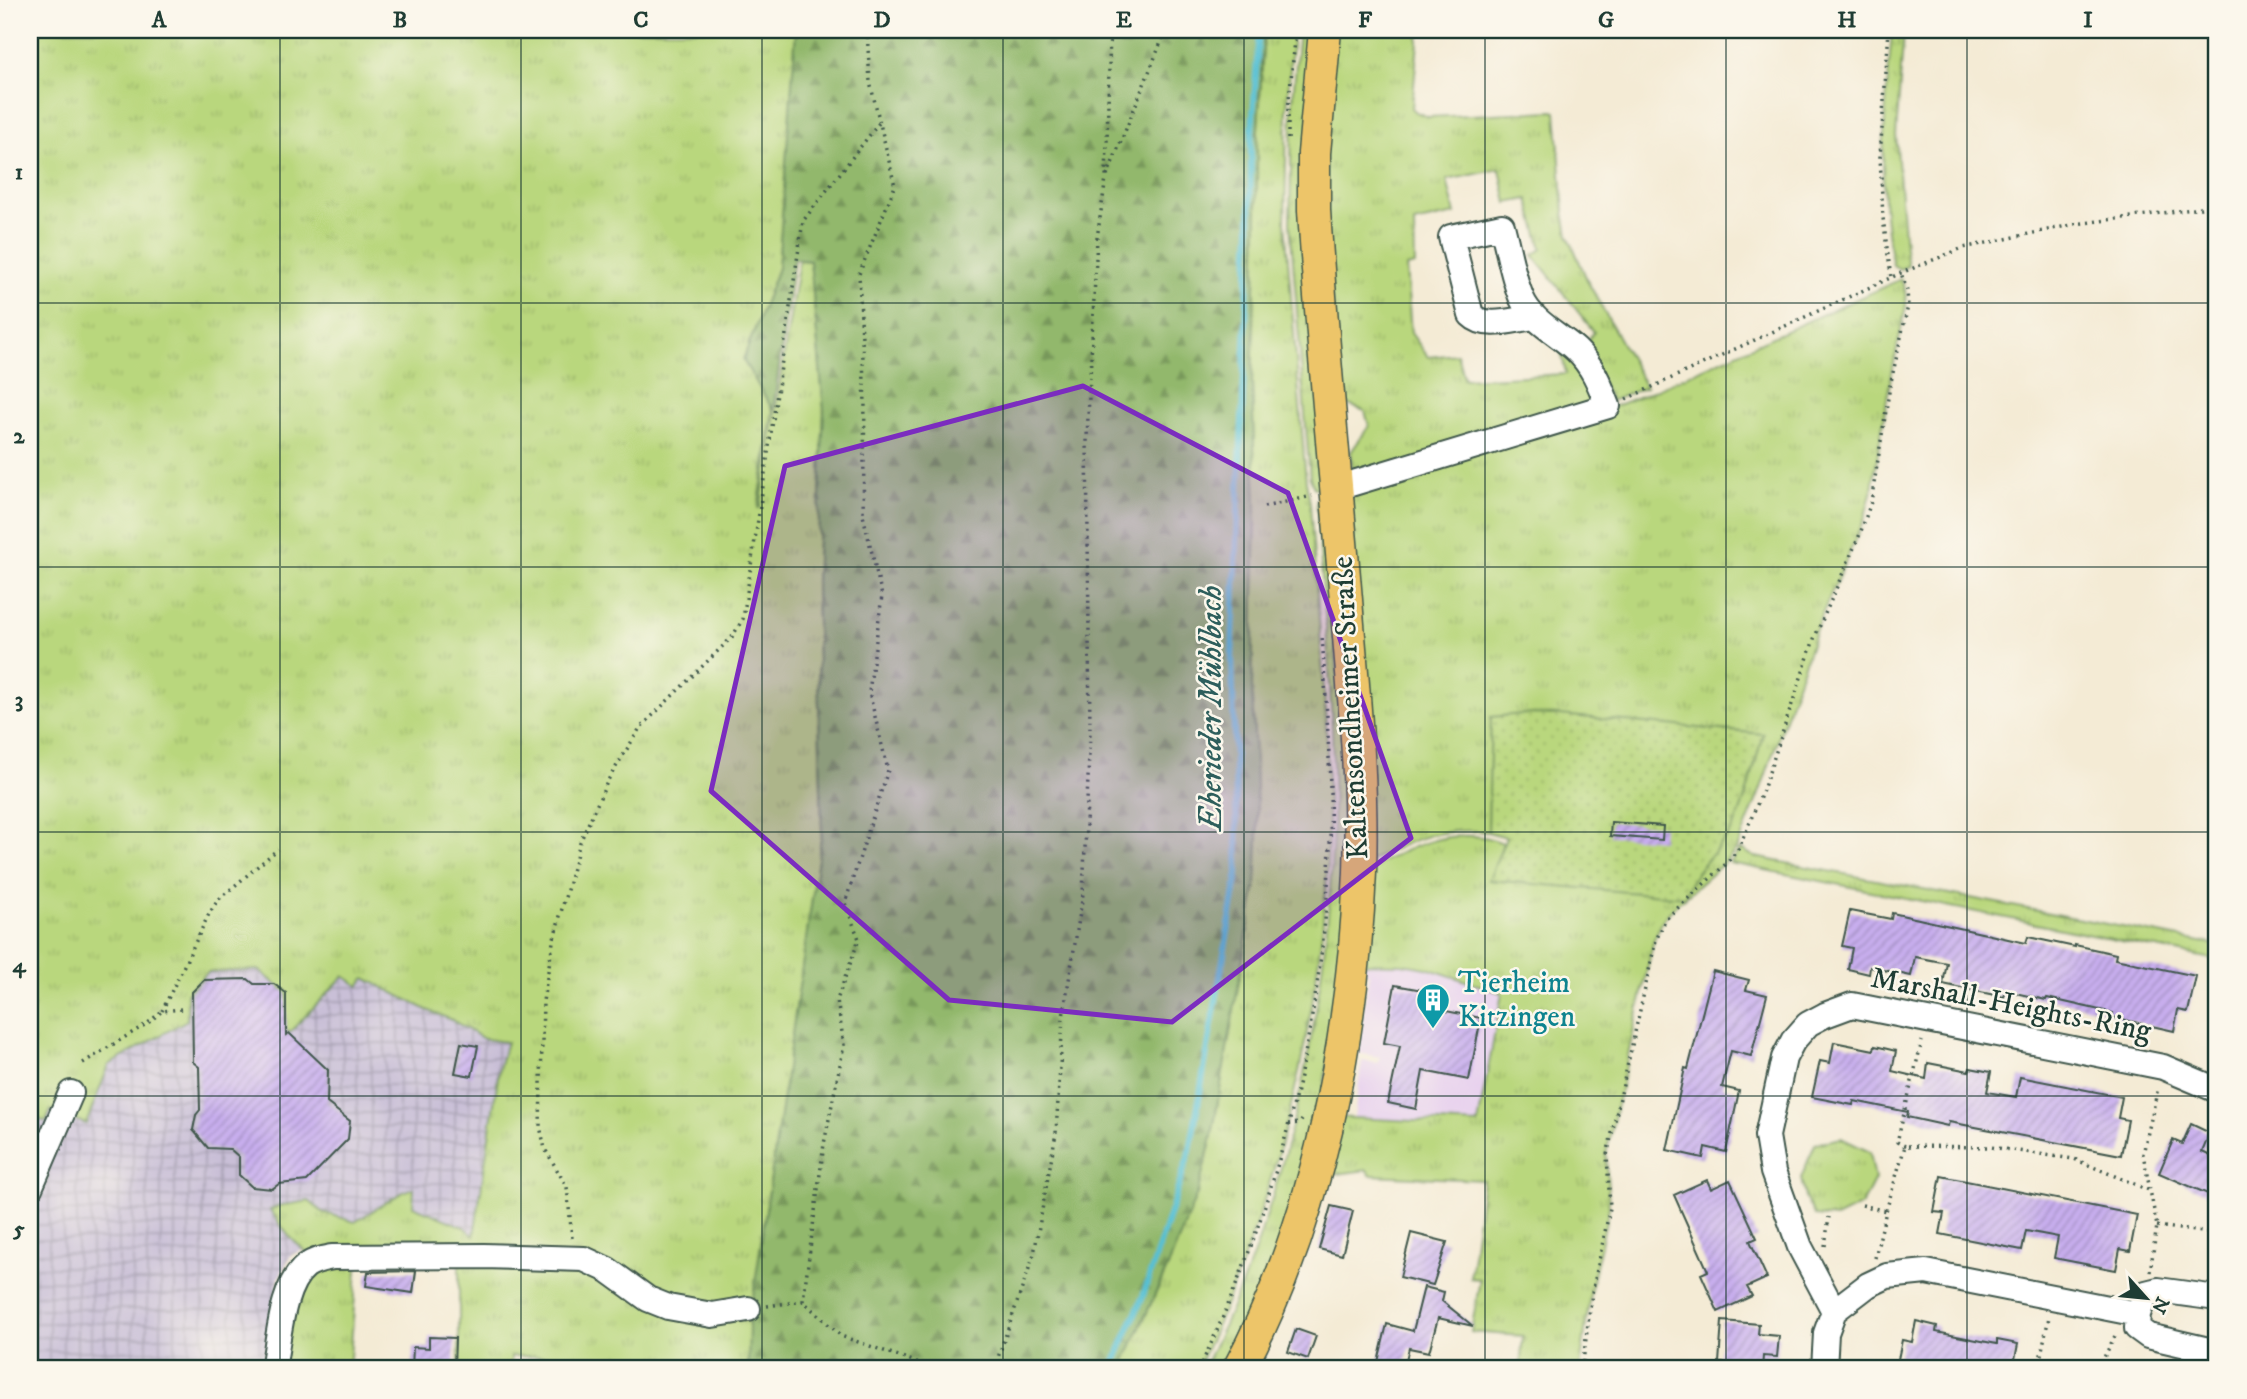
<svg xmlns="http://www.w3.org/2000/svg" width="2247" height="1399" font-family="'IM FELL DW Pica',serif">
  <defs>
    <pattern id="industrial-grid" width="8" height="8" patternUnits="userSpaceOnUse" patternTransform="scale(1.75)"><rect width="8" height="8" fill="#c9bfd7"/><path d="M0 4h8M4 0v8" fill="none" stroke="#a39caf"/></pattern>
    <pattern id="grass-tufts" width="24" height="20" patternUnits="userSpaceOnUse" patternTransform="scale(1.75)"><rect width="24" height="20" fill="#b9d77d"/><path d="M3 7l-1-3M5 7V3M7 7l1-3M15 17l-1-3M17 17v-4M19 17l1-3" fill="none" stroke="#9fb96d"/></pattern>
    <pattern id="forest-firs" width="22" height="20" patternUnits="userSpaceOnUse" patternTransform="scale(1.75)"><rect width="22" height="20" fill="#92b86c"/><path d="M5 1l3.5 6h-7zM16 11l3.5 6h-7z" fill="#77975a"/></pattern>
    <pattern id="garden-dots" width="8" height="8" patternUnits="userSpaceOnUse" patternTransform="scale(1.75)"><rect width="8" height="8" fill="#b9d77d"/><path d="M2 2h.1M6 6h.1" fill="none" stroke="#9fb96d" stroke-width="1.8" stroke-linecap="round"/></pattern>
    <pattern id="building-hatch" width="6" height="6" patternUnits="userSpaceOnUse" patternTransform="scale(1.75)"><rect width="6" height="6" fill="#c8aeee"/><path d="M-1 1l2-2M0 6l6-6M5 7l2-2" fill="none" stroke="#a28fc2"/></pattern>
  </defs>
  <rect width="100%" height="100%" fill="#fbf7ec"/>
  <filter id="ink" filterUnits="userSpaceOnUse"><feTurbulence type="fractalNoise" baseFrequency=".0143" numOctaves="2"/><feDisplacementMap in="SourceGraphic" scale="14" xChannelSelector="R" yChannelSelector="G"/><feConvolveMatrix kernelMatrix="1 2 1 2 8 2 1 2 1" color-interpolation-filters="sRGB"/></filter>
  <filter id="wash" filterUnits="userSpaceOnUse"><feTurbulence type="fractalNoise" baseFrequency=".00686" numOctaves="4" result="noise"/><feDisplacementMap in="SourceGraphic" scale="28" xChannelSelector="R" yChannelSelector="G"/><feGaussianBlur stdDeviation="1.57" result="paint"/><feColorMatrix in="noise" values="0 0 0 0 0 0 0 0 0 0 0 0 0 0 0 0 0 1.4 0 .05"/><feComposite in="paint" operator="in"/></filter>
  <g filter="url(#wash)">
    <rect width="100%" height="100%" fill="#f4ebd5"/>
    <path fill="#e8d2ee" d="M 1359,963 L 1402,964 L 1427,968 L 1502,993 L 1478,1124 L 1354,1117 L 1362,1061 L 1378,1063 L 1380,1057 L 1358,1053 L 1369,973 L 1358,971 Z"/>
    <path fill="url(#industrial-grid)" d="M 259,970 L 286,993 L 289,1033 L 344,976 L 365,978 L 427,1010 L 452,1020 L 484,1039 L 507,1042 L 500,1064 L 474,1237 L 312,1246 L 291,1255 L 279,1278 L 262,1369 L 30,1369 L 30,1116 L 46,1122 L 51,1110 L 86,1124 L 109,1065 L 187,1020 L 187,993 L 208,972 Z"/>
    <path fill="url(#grass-tufts)" stroke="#6c8a58" stroke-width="2" d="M 30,30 L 798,30 L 778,268 L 743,360 L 773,410 L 758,508 L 760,508 L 799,260 L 810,261 L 824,410 L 816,582 L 822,832 L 752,1307 L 690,1309 L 610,1268 L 309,1255 L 288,1235 L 270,1210 L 278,1206 L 309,1201 L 322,1212 L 355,1222 C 369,1214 403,1189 414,1188 L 413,1206 L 464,1227 L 474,1236 L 500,1064 L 507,1042 L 484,1039 L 452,1020 L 427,1010 L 365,978 L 359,986 L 344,976 L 289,1033 L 286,1030 L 286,993 L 259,970 L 208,972 L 187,993 L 187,1020 L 109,1065 L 86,1124 L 51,1110 L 46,1122 L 30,1116 Z
      M 1264,30 L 1293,30 L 1287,109 L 1285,223 L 1306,481 L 1310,503 C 1319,630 1334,758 1326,885 C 1315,1050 1268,1220 1197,1369 L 1121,1369 L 1169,1264 L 1198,1191 L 1211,1141 L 1256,884 L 1258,839 L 1252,686 L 1256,508 L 1252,382 L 1257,224 L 1257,145 Z
      M 1299,30 L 1323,30 L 1327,481 L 1318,488 L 1314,488 L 1310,478 L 1290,223 L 1292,110 Z
      M 1329,30 L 1419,30 L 1412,108 L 1416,112 L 1428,117 L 1553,111 L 1556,112 L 1564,212 L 1568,235 L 1588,282 L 1646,387 L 1611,401 L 1583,345 L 1594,332 L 1533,255 L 1542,249 L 1528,199 L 1507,203 L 1500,169 L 1447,180 L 1455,214 L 1414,223 L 1415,265 L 1406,267 L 1411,333 L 1428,357 L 1457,354 L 1464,379 L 1566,374 L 1561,351 L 1576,357 L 1603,405 L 1365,476 L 1352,467 L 1351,452 L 1369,426 L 1365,411 L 1341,402 L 1318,154 Z
      M 1892,30 L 1904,30 L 1896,135 L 1905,248 L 1908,266 L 1900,269 L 1893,265 C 1875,188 1886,108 1892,30 Z
      M 1901,279 L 1905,290 L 1906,306 L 1889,387 L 1872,489 L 1864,520 L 1819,621 L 1760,791 L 1737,849 L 1724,863 L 1678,903 L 1664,918 L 1654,939 L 1606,1154 L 1609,1208 L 1590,1294 L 1580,1369 L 1520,1369 L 1523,1336 L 1471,1332 L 1480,1279 L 1470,1278 L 1483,1180 L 1370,1175 L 1367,1170 L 1336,1174 L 1316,1185 L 1332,1117 L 1478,1124 L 1502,993 L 1427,968 L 1402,964 L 1359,963 L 1364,873 C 1404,848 1456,823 1503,843 L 1490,880 L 1688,883 L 1726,837 L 1491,717 L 1488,832 C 1437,826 1406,842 1363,865 L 1349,495 L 1607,409 L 1646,394 Z
      M 1316,501 L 1323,502 L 1355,870 L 1313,1161 L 1236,1369 L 1203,1369 C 1222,1330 1241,1289 1256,1248 C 1303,1110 1331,964 1333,818 C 1335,712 1324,606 1316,501 Z
      M 1741,849 L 1755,857 L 2217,945 L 2217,960 L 1730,863 Z
      M 1841,1138 L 1870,1152 L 1875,1179 L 1862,1205 L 1836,1218 L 1815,1216 L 1805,1198 L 1801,1178 L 1815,1144 Z
      M 459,1257 L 568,1260 L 629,1289 L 751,1310 L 749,1369 L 597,1369 L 598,1357 L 511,1356 L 511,1369 L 459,1369 Z
      M 358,1258 L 349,1369 L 276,1369 L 299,1277 Z"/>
    <path fill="url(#forest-firs)" stroke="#587a50" stroke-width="2" d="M 796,30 L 1264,30 L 1257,145 L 1257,224 L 1252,382 L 1256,508 L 1252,686 L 1258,839 L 1256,884 L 1211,1141 L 1198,1191 L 1169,1264 L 1121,1369 L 748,1369 L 749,1324 L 822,832 L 816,582 L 824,410 L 810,261 L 794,259 L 773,410 L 743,360 L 778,268 Z"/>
    <path fill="url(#garden-dots)" stroke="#6c8a58" stroke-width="2" d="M 1522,714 L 1560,715 L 1763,734 C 1755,763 1748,794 1736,822 C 1723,850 1692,867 1685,897 L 1489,880 L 1506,837 L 1488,832 L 1491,717 Z"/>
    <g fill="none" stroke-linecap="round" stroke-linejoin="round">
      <path stroke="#57c0d3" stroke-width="6" d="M 1112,1369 L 1143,1296 L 1190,1151 L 1238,873 L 1232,657 L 1250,228 L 1251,146 L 1259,30"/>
    </g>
    <g id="blocks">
      <path fill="url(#building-hatch)" d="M 1611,822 L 1663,826 L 1662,840 L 1610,836 Z
        M 1850,911 L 1891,919 L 1892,913 L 2026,943 L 2028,937 L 2075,947 L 2075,945 L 2116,954 L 2115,959 L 2196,976 L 2188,1012 L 2178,1010 L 2174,1031 L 2112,1017 L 2113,1013 L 2047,998 L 2046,1000 L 2006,991 L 2004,997 L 1943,984 L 1947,963 L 1915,957 L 1911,976 L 1870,967 L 1869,974 L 1848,969 L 1852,948 L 1842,946 Z
        M 1713,971 L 1749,980 L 1746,990 L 1767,995 L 1751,1056 L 1731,1051 L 1722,1087 L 1739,1091 L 1726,1152 L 1705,1147 L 1703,1158 L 1667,1150 L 1685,1068 L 1688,1069 Z
        M 248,979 L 254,984 L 274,984 L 286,993 L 286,1035 L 289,1033 L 328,1070 L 327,1103 L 350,1121 L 348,1139 L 307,1181 L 279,1184 L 272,1189 L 252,1187 L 239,1175 L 239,1157 L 230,1149 L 208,1148 L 193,1130 L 196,1115 L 200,1110 L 199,1067 L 193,1062 L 192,992 L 204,980 Z
        M 1395,985 L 1439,993 L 1436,1009 L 1481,1018 L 1469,1080 L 1423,1071 L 1416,1109 L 1388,1103 L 1400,1046 L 1384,1043 Z
        M 1834,1042 L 1874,1050 L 1875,1046 L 1896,1051 L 1892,1071 L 1926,1079 L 1928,1063 L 1969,1071 L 1970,1068 L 1991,1072 L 1987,1092 L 2016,1097 L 2020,1077 L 2122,1097 L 2118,1118 L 2128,1120 L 2121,1155 L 1949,1122 L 1948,1126 L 1907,1117 L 1908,1112 L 1854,1101 L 1853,1105 L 1812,1097 L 1820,1061 L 1830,1063 Z
        M 461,1043 L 478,1046 L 472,1076 L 455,1073 Z
        M 2191,1124 L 2210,1133 L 2202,1152 L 2217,1159 L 2217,1198 L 2159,1173 L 2173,1140 L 2182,1144 Z
        M 1941,1176 L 2137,1215 L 2130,1251 L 2120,1249 L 2116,1270 L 2054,1258 L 2058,1237 L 2026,1231 L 2022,1250 L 1940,1234 L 1944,1213 L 1934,1212 Z
        M 1707,1180 L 1711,1189 L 1730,1180 L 1757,1238 L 1750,1241 L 1767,1278 L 1747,1287 L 1752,1296 L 1718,1312 L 1701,1274 L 1708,1271 L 1674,1195 Z
        M 1331,1206 L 1353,1211 L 1342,1255 L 1319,1249 Z
        M 1411,1233 L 1447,1242 L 1433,1285 L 1400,1277 Z
        M 416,1271 L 413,1293 L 366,1286 L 368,1272 Z
        M 1424,1287 L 1444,1292 L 1442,1301 L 1473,1326 L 1438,1318 L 1429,1352 L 1409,1348 L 1404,1368 L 1378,1362 L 1387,1324 L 1413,1331 Z
        M 1722,1321 L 1759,1324 L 1758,1334 L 1779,1336 L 1777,1357 L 1763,1356 L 1762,1369 L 1725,1369 L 1726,1363 L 1719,1363 Z
        M 1916,1321 L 1937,1326 L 1936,1332 L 1997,1344 L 1997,1340 L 2018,1344 L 2013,1369 L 1896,1369 L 1902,1340 L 1912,1342 Z
        M 1296,1329 L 1316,1336 L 1308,1359 L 1288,1352 Z
        M 429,1337 L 455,1338 L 454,1369 L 412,1369 L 413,1347 L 429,1348 Z"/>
    </g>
  </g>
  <g filter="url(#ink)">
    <use href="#blocks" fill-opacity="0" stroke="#3f574c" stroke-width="2"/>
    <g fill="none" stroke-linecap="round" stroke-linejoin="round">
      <g stroke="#3f574c" stroke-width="28">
        <path id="minor" d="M 1337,488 L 1608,406 C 1600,385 1593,366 1576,350 C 1559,334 1532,322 1522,299 C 1513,279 1508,248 1502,226 L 1451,237 L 1471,315 C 1486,330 1515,319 1535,317
          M 30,1188 L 71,1093
          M 2217,1298 L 2158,1290 L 2146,1293 L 2138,1314 L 2137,1328 L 2148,1336 L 2217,1352
          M 1834,1311 L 1800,1247 L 1773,1172 L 1767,1136 L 1784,1058 L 1793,1041 L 1808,1024 L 1825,1015 L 1852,1005 L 2163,1067 L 2217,1090
          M 273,1369 C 279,1339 281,1286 306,1266 C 314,1260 323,1259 332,1257 L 484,1256 L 584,1259 L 608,1270 L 648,1299 L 668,1307 L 712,1315 L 748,1309
          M 1824,1369 L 1826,1333 L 1834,1311 L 1868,1285 L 1887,1276 L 1926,1272 L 2138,1314"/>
      </g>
      <g stroke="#3f574c" stroke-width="35">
        <path id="major" d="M 1239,1369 C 1318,1221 1353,1039 1360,872 C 1363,785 1354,698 1347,612 C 1336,478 1322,344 1314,210 L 1314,153 L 1325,30"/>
      </g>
      <path stroke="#3f574c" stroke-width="3.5" stroke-dasharray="2 5" stroke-linecap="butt" d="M 867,30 L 870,82 L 895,186 L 859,274 L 865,403 L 863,515 L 882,596 L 869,692 L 888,770 L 845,903 L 859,939 L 837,1000 L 844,1045 L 824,1144 L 803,1301 L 841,1336 L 913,1361 L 928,1369
        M 1889,30 L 1880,156 L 1883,218 L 1891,278
        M 1288,139 L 1288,110 L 1296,30
        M 1107,176 L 1166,30
        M 1626,399 L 1901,273 L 1963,248 L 2076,224 L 2217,206
        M 1264,507 L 1312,496
        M 162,1011 L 209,914 L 218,900 L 278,849
        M 83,1063 L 148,1023 L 162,1011 L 181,1009
        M 1288,1124 L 1300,1123 L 1302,1120
        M 1905,1146 L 1897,1142 L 1922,1041
        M 1862,1205 L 1886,1211
        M 2157,1226 L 2217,1234
        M 572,1238 L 567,1187 L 545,1149 L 540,1126 L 543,1001 L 553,942 L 580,842 L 608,780 L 640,728 L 732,637 L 743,619 L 803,221 L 879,123
        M 1825,1246 L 1829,1217
        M 1875,1258 L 1886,1211 L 1905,1146 L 1991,1147 L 2074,1159 L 2151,1191
        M 2150,1272 L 2157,1226 L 2143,1154 L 2158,1088
        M 767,1306 L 803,1301
        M 994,1369 L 1034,1254 L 1056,1133 L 1063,1017 L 1083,894 L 1090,732 L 1087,437 L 1097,238 L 1106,178 L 1110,30
        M 1199,1369 C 1272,1219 1316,1051 1328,885 C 1334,802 1327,718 1322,635
        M 1582,1369 L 1592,1293 L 1610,1208 L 1607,1155 L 1656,940 L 1666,919 L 1672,913 L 1727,863 L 1739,848 L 1763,790 L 1814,639 L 1860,534 L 1871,502 L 1890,386 L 1908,306 L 1907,290 L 1901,273
        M 2038,1369 L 2049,1317
        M 2098,1369 L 2116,1334"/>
      <use href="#minor" stroke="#fff" stroke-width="24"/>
      <use href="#major" stroke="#edc569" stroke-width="32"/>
    </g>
  </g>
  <path fill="#7b2cbf" fill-opacity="0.2" stroke="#7b2cbf" stroke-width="5" stroke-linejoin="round" d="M 1083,386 L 1288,493 L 1411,838 L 1172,1022 L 949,1000 L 711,791 L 785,466 Z"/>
  <path fill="none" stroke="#1f3d34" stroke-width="2" stroke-opacity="0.55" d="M 280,30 L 280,1369M 521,30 L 521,1369M 762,30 L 762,1369M 1003,30 L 1003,1369M 1244,30 L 1244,1369M 1485,30 L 1485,1369M 1726,30 L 1726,1369M 1967,30 L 1967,1369M 30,303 L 2217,303M 30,567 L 2217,567M 30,832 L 2217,832M 30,1096 L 2217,1096"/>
  <defs>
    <g id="building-pin" transform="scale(1.75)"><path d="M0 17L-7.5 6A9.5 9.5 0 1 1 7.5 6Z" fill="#0f9aa8" stroke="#fbf7ec"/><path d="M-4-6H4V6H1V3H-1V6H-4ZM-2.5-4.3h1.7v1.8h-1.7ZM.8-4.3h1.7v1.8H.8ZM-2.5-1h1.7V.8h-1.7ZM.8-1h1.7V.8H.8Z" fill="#fff"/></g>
  </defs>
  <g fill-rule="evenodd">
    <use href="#building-pin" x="1433" y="1000"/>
  </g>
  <g text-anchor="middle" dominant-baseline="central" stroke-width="5" stroke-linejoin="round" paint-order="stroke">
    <g font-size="30" fill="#1f3d34" stroke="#fbf7ec">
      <text transform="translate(1351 708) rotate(-93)">Kaltensondheimer Straße</text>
      <text transform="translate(2011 1005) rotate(11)">Marshall-Heights-Ring</text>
    </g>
    <g font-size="30" fill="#0d838f" stroke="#fbf7ec" text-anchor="start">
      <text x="1458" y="983">Tierheim<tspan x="1458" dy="34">Kitzingen</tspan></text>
    </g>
    <g font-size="32" font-style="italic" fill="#2d5e5c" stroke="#fbf7ec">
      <text transform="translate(1212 708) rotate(-90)">Eherieder Mühlbach</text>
    </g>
  </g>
  <rect width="2247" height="1399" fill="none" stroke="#fbf7ec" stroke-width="77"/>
  <g transform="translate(2146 1298) rotate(117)" stroke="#fbf7ec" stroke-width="5" paint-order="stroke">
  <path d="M0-5L12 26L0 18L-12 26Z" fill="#1f3d34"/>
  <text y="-10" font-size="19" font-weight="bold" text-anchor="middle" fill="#1f3d34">N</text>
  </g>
  <rect x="38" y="38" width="2170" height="1322" fill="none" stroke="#1f3d34" stroke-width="2.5"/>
  <g font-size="23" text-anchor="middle" font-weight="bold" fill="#1f3d34">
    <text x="159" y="27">A</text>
    <text x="400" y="27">B</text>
    <text x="641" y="27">C</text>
    <text x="882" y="27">D</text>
    <text x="1124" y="27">E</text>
    <text x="1365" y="27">F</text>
    <text x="1606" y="27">G</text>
    <text x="1847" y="27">H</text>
    <text x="2088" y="27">I</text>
    <text x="19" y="179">1</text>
    <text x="19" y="443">2</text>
    <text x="19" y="707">3</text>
    <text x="19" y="972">4</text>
    <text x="19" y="1236">5</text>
  </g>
</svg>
